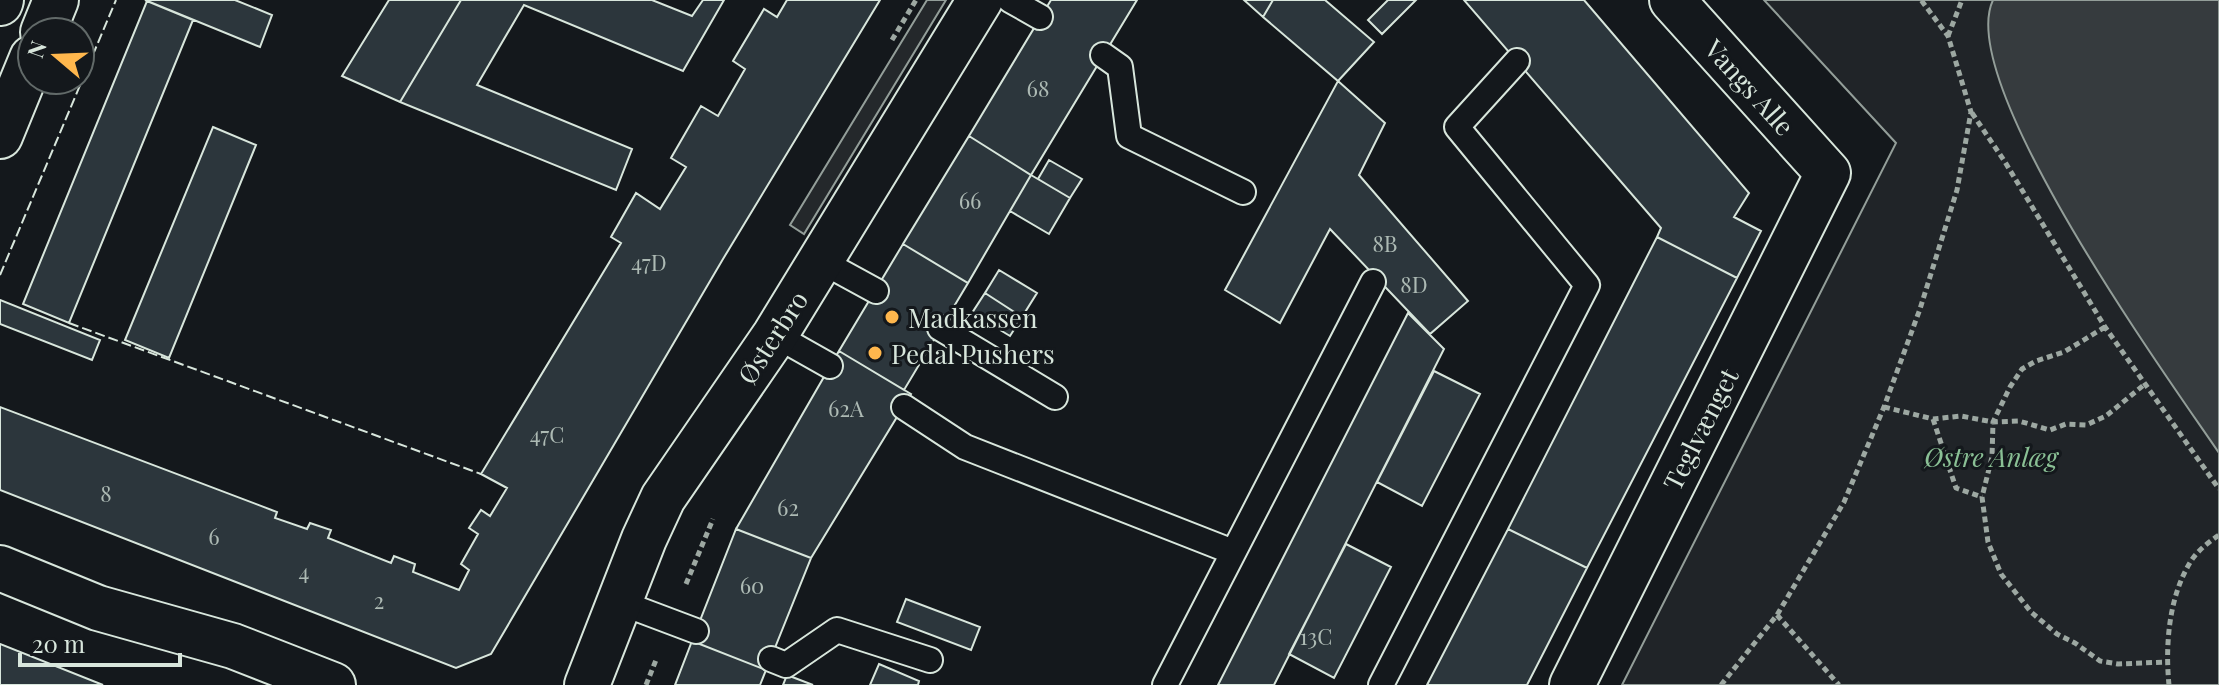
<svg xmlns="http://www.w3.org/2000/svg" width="2219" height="685" font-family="'Playfair Display',serif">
  <rect width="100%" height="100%" fill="#14181c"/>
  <path fill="#202428" stroke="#939e99" stroke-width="2" d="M 1764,0 L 2219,0 L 2219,685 L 1622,685 L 1896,143 Z"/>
  <path fill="#24282b" stroke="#939e99" stroke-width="2" d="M 927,0 L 946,0 L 804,234 L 790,225 Z"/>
  <path fill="#363b3e" stroke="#939e99" stroke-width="2" d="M 1993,0 L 2219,0 L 2219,453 C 2168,378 1954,82 1993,0 Z"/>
  <path fill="#2c363c" stroke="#d8e6dc" stroke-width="2" d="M 145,0 L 235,0 L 272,15 L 260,47 Z
    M 389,0 L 461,0 L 400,102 L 342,76 Z
    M 461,0 L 652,0 L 692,16 L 703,0 L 724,0 L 683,71 L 524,5 L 477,85 L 632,149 L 616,190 L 400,102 Z
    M 787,0 L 880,0 L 723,259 L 491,654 L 456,668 L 0,490 L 0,407 L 277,512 L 275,518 L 307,529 L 310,523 L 331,530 L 328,538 L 391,563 L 394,556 L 415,564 L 413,572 L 459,590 L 469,570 L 461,564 L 478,534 L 469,528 L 481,510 L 490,516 L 507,488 L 481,474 L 621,243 L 611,237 L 636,193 L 660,209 L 686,167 L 671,158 L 701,106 L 718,116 L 745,69 L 733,61 L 764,9 L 777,17 Z
    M 1051,0 L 1137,0 L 1031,175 L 969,136 Z
    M 1244,0 L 1273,0 L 1263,17 Z
    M 1273,0 L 1325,0 L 1374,42 L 1338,81 L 1263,17 Z
    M 1388,0 L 1416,0 L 1382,34 L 1368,20 Z
    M 1464,0 L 1584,0 L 1749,193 L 1734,217 L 1761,231 L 1737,278 L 1657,237 L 1661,228 Z
    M 147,1 L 193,20 L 69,323 L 23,304 Z
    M 1338,81 L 1385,123 L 1359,175 L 1468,301 L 1430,334 L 1330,229 L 1280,323 L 1225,290 Z
    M 213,127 L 256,145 L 169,358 L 125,340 Z
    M 969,136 L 1031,175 L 968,283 L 903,244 Z
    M 1049,160 L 1082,179 L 1070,198 L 1038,179 Z
    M 1031,175 L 1070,198 L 1049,234 L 1010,211 Z
    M 1657,237 L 1737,278 L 1587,568 L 1508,529 Z
    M 903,244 L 968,283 L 904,390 L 839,351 Z
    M 999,270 L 1037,293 L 1022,317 L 985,293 Z
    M 985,293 L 1022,317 L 1010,336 L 972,313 Z
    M 0,300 L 100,340 L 92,360 L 0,324 Z
    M 1408,313 L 1444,349 L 1274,685 L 1218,685 Z
    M 839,351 L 911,394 L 811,558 L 736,529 Z
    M 1434,371 L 1480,394 L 1422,506 L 1377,482 Z
    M 736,529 L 811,558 L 766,670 L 692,641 Z
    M 1508,529 L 1587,568 L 1527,685 L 1427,685 Z
    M 1346,544 L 1391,567 L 1334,678 L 1289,654 Z
    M 906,599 L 980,627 L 971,650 L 897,622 Z
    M 692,641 L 766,670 L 760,685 L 675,685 Z
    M 0,644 L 103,685 L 0,685 Z
    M 879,664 L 919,681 L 918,685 L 870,685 Z
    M 787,675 L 813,685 L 783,685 Z"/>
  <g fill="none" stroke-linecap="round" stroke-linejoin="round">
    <g stroke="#d8e6dc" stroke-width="28">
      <path id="lane" d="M 1010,0 L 1040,17
        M 1103,55 L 1120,67 L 1129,136 L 1243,192
        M 821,261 L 876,291
        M 940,328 L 1055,397
        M 775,335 L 830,366
        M 904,407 L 965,447 L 1233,552
        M 619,602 L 696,631
        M 771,659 L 786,665 L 837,630 L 930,660
        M 1165,685 L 1373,282
        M 1381,685 L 1587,285 L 1457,127 L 1517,61"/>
    </g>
    <g stroke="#d8e6dc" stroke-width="48">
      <path id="street" d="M 0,568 L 98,608 L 233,646 L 333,685
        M 1572,685 L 1828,173 L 1672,0"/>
    </g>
    <g stroke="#d8e6dc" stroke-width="48">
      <path id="secondary" d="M 0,3 L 1,0
        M 43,32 L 56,0
        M 0,136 L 32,58
        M 587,685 L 644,539 L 663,498 L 775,335 L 980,0"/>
    </g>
    <path stroke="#9da8a2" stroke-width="5" stroke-dasharray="6 4" stroke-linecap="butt" d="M 1948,36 L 1962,0
      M 892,40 L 916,0
      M 1972,113 L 2005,162 L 2105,327 L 2219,489
      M 2105,327 L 2064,352 L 2036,361 L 2022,369 L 2010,387 L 1993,422 L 1992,457 L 1982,497 L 1988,542 L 2001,574 L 2031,612 L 2057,634 L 2075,643 L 2100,661 L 2118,664 L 2166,662
      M 1884,407 L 1933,419 L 1961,416 L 1993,422 L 2019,421 L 2050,430 L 2066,424 L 2086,425 L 2106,416 L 2145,384
      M 1933,419 L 1956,488 L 1982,497
      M 686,584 L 713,519
      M 1777,615 L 1839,685
      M 646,685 L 656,660
      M 1721,685 L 1777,615 L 1844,502 L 1884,407 L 1920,309 L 1957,190 L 1971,112 L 1948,36 L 1921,0
      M 2169,685 C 2165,644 2169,596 2191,561 C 2198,550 2209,542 2219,535"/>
    <use href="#lane" stroke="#14181c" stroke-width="24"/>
    <use href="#street" stroke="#14181c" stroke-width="44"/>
    <use href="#secondary" stroke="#14181c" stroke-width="44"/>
    <path stroke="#d8e6dc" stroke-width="2" stroke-dasharray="10 4" stroke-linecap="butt" d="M 0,275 L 116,0
      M 69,323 L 481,474"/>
  </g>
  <g fill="#ffb74d" stroke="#14181c" stroke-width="3">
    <circle cx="892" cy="317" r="8"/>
    <circle cx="875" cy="353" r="8"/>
  </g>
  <g text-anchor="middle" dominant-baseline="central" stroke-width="6" stroke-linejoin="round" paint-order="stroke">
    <g font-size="22" fill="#adbab4">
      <text x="1038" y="88">68</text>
      <text x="970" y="200">66</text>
      <text x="1385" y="243">8B</text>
      <text x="649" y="262">47D</text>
      <text x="1414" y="284">8D</text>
      <text x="846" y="408">62A</text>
      <text x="547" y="434">47C</text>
      <text x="106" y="493">8</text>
      <text x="788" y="507">62</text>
      <text x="214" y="536">6</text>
      <text x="304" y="571">4</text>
      <text x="752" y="585">60</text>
      <text x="379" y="600">2</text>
      <text x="1316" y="636">13C</text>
    </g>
    <g font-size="26" fill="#d8e6dc" stroke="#14181c">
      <text transform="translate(1750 87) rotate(48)">Vangs Alle</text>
      <text transform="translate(772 337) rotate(-57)">Østerbro</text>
      <text transform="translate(1700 429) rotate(-63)">Teglvænget</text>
    </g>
    <g font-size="26" fill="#d8e6dc" stroke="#14181c" text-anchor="start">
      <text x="908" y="317">Madkassen</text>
      <text x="891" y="353">Pedal Pushers</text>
    </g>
    <g font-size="26" font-style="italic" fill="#8ac095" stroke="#14181c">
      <text x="1991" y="456">Østre Anlæg</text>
    </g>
  </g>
  <g transform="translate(56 56) rotate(289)"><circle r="38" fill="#14181c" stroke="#626a69" stroke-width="2"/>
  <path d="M0-6L14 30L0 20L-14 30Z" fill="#ffb74d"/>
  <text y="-12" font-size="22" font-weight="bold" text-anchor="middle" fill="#d8e6dc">N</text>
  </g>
  <path d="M20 653v12h160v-12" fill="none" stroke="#d8e6dc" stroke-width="4"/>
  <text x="32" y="653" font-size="24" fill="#d8e6dc" stroke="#14181c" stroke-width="6" paint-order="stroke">20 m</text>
</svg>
